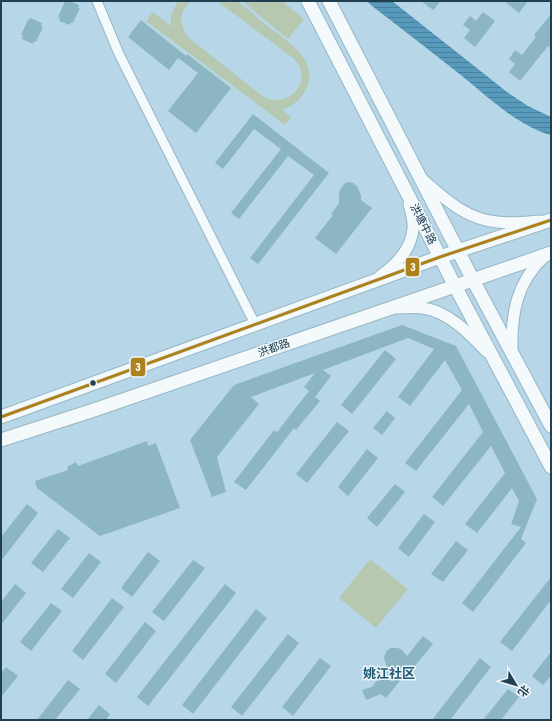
<svg xmlns="http://www.w3.org/2000/svg" width="552" height="721" font-family="'Roboto Condensed','Noto Sans SC',sans-serif">
  <defs>
    <pattern id="water-rules" width="6" height="5" patternUnits="userSpaceOnUse"><rect width="6" height="5" fill="#589abc"/><path d="M0 2.5h6" fill="none" stroke="#487f9b"/></pattern>
  </defs>
  <rect width="100%" height="100%" fill="#b7d7e9"/>
  <path fill="#b6c8b0" d="M 178,1 L 192,1 C 178,10 179,26 189,38 L 264,97 C 290,110 315,78 293,58 L 217,1 C 223,1 230,0 236,1 C 241,2 257,17 262,22 C 285,40 328,63 301,97 C 296,103 289,109 281,109 L 291,117 L 285,125 L 146,21 L 153,12 L 171,26 L 171,15 Z
    M 242,1 L 282,1 L 304,19 L 288,39 Z
    M 370,559 L 408,589 L 376,628 L 339,598 Z"/>
  <path fill="url(#water-rules)" d="M 367,1 L 392,1 L 507,92 L 528,106 L 551,117 L 551,135 C 519,127 487,96 462,76 C 432,52 402,29 372,6 Z"/>
  <path fill="#8cb6c3" d="M 65,1 L 70,1 L 79,5 L 78,8 L 80,8 L 73,23 L 71,22 L 70,25 L 59,21 L 60,18 L 58,17 Z
    M 421,1 L 441,1 L 433,10 Z
    M 504,1 L 528,1 L 519,13 Z
    M 483,12 L 495,21 L 475,47 L 464,38 L 470,30 L 463,25 L 470,16 L 476,21 Z
    M 551,14 L 551,48 L 548,46 L 520,81 L 509,72 L 515,64 L 509,59 L 515,50 L 522,55 L 536,37 L 534,35 Z
    M 30,18 L 42,23 L 41,26 L 43,27 L 36,42 L 34,41 L 33,44 L 22,39 L 23,36 L 21,35 L 28,20 L 29,20 Z
    M 141,20 L 186,56 L 187,54 L 231,88 L 196,133 L 168,111 L 198,73 L 178,58 L 169,70 L 128,37 Z
    M 253,114 L 329,173 L 258,264 L 250,258 L 314,175 L 288,156 L 239,219 L 231,213 L 281,149 L 254,129 L 223,169 L 215,163 Z
    M 347,182 L 353,183 L 357,186 L 361,195 L 361,200 L 372,208 L 336,254 L 315,238 L 333,215 L 331,214 L 339,203 L 339,192 L 344,184 Z
    M 402,325 L 456,346 L 537,499 L 521,539 L 526,543 L 473,612 L 462,603 L 521,527 L 511,524 L 519,501 L 512,488 L 477,533 L 465,524 L 505,473 L 491,446 L 443,506 L 432,497 L 483,432 L 469,404 L 416,471 L 405,463 L 462,390 L 445,360 L 410,406 L 398,397 L 434,349 L 408,338 L 323,370 L 331,376 L 315,397 L 320,401 L 296,430 L 294,428 L 246,490 L 234,482 L 274,430 L 277,432 L 309,391 L 304,387 L 315,373 L 251,397 L 259,404 L 217,457 L 226,492 L 212,497 L 190,440 L 234,385 Z
    M 385,350 L 396,359 L 352,414 L 341,405 Z
    M 387,411 L 395,418 L 382,435 L 373,428 Z
    M 337,422 L 349,431 L 307,483 L 296,474 Z
    M 147,441 L 148,446 L 156,443 L 180,508 L 100,536 L 37,488 L 35,481 L 68,470 L 67,467 L 76,462 L 78,466 Z
    M 367,449 L 378,458 L 348,496 L 338,487 Z
    M 395,484 L 405,492 L 377,527 L 367,518 Z
    M 27,504 L 38,513 L 1,561 L 1,537 Z
    M 424,514 L 435,522 L 409,557 L 398,548 Z
    M 58,529 L 70,538 L 43,572 L 31,563 Z
    M 456,541 L 468,550 L 443,582 L 431,574 Z
    M 148,552 L 160,561 L 132,597 L 121,588 Z
    M 89,553 L 101,562 L 73,598 L 61,589 Z
    M 193,560 L 205,568 L 164,621 L 152,612 Z
    M 551,577 L 551,600 L 512,651 L 500,642 Z
    M 15,584 L 26,593 L 1,625 L 1,602 Z
    M 225,584 L 236,593 L 148,706 L 137,697 Z
    M 112,598 L 124,607 L 83,660 L 72,651 Z
    M 51,603 L 62,611 L 31,651 L 20,642 Z
    M 256,609 L 267,618 L 193,714 L 182,705 Z
    M 145,622 L 156,631 L 116,683 L 105,674 Z
    M 288,634 L 299,643 L 242,716 L 231,707 Z
    M 423,636 L 433,644 L 414,667 L 413,665 L 386,698 L 381,694 L 366,700 L 362,690 L 372,687 L 387,667 L 384,658 L 386,651 L 391,648 L 397,648 L 401,649 L 407,656 Z
    M 551,652 L 551,676 L 543,685 L 532,676 Z
    M 320,658 L 331,666 L 293,716 L 282,707 Z
    M 480,658 L 491,667 L 450,720 L 432,720 Z
    M 6,667 L 18,676 L 1,697 L 1,673 Z
    M 68,680 L 80,689 L 55,720 L 37,720 Z
    M 508,689 L 519,697 L 501,720 L 483,720 Z
    M 99,705 L 110,714 L 106,720 L 87,720 Z"/>
  <g fill="none" stroke-linecap="round" stroke-linejoin="round">
    <g stroke="#96b5c4" stroke-width="11">
      <path id="minor" d="M 97,1 L 119,54 L 255,324"/>
    </g>
    <g stroke="#96b5c4" stroke-width="13">
      <path id="tertiary" d="M 423,180 C 445,199 466,219 497,222 C 511,224 526,222 540,221
        M 380,276 C 396,265 411,250 413,229 C 414,221 411,212 409,204
        M 397,308 C 405,308 415,307 423,308 C 449,312 469,333 487,352
        M 512,353 C 511,315 516,282 545,256"/>
    </g>
    <g stroke="#96b5c4" stroke-width="15">
      <path id="secondary" d="M 308,1 L 455,286 L 551,467
        M 329,1 L 473,280 L 551,426
        M 1,417 L 440,257 L 551,220
        M 1,440 L 91,411 L 551,253"/>
    </g>
    <use href="#minor" stroke="#f4f9fc" stroke-width="9"/>
    <use href="#tertiary" stroke="#f4f9fc" stroke-width="11"/>
    <use href="#secondary" stroke="#f4f9fc" stroke-width="13"/>
    <g stroke="#eff6fa" stroke-width="6">
      <path id="bus-1" d="M 1,417 L 440,257 L 551,220"/>
    </g>
    <use href="#bus-1" stroke="#ac821d" stroke-width="3"/>
  </g>
  <circle fill="#204052" stroke="#eff6fa" stroke-width="1.5" cx="93" cy="383" r="3.5"/>
  <g text-anchor="middle" dominant-baseline="central" stroke-width="3" stroke-linejoin="round" paint-order="stroke">
    <g font-size="11" fill="#204052" stroke="#eff6fa">
      <text transform="translate(423 224) rotate(63)">洪塘中路</text>
      <text transform="translate(274 348) rotate(-19)">洪都路</text>
    </g>
    <g font-size="13" font-weight="bold" fill="#1b5875" stroke="#eff6fa">
      <text x="389" y="673">姚江社区</text>
    </g>
  </g>
  <g stroke="#eff6fa" stroke-width="1.5">
    <rect x="405" y="257" width="15" height="20" rx="4" fill="#ac821d"/>
    <rect x="130" y="357" width="16" height="20" rx="4" fill="#ac821d"/>
  </g>
  <g font-size="11" text-anchor="middle" font-weight="bold" fill="#fff">
    <text x="413" y="271">3</text>
    <text x="138" y="371">3</text>
  </g>
  <rect width="552" height="721" fill="none" stroke="#204052" stroke-width="4"/>
  <g transform="translate(516 685) rotate(128)" stroke="#eff6fa" stroke-width="3" paint-order="stroke">
  <path d="M0-3L7 15L0 10L-7 15Z" fill="#204052"/>
  <text y="-6" font-size="11" font-weight="bold" text-anchor="middle" fill="#204052">北</text>
  </g>
</svg>
